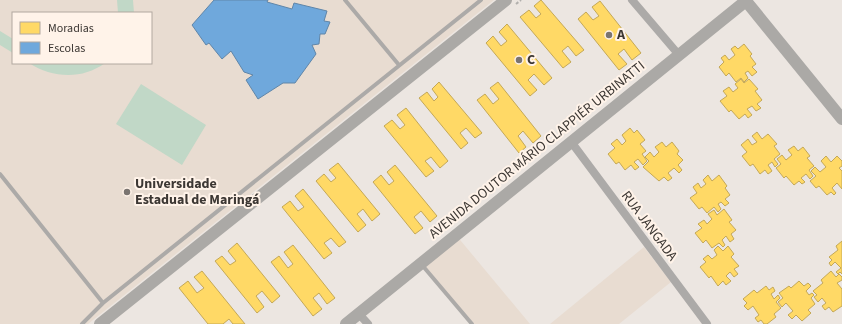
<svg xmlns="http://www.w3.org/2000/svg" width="842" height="324" font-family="'Source Sans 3',sans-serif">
  <rect width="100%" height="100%" fill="#ece6e1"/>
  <path fill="#e8dcd1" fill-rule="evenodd" d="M 0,0 L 494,0 L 88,324 L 0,324 ZM 13,13 L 151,13 L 151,63 L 13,63 Z
    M 456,235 L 530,324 L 474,324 L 422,263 Z
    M 644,247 L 671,282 L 619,324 L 550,324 Z"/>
  <path fill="#c1d8c7" d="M 117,0 L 133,0 L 134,13 L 118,13 Z
    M 0,31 L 13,39 L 13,53 L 0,45 Z
    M 29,63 L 105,63 C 82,80 52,78 29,63 Z
    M 141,84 L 206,125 L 182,165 L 116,124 Z"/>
  <path fill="#ffd966" stroke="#c4a857" d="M 541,0 L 584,50 L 576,56 L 568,46 L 562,51 L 571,62 L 563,68 L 520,17 L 529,10 L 536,18 L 541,14 L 534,6 Z
    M 600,1 L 641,53 L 632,60 L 624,49 L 618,54 L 627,64 L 619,70 L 578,19 L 586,12 L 593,20 L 599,16 L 592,7 Z
    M 507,24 L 552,78 L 544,85 L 534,74 L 528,80 L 537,90 L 530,96 L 486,43 L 493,36 L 501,46 L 507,41 L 499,32 Z
    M 744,44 L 752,54 L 750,56 L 756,64 L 752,67 L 757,72 L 752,76 L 748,71 L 745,73 L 748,78 L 744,82 L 741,78 L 736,82 L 729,73 L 726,76 L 719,67 L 724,62 L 721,58 L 725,55 L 729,60 L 735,55 L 731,49 L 735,46 L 738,49 Z
    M 741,79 L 744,83 L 749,79 L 758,89 L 755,91 L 762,100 L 757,104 L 761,108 L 756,111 L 752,106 L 747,109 L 752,115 L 748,118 L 745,114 L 739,119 L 731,110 L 729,112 L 720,101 L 727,96 L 723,91 L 729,87 L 733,92 L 738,88 L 735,84 Z
    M 439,82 L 482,133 L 475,138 L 466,128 L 460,133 L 468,143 L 461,149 L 419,98 L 427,92 L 434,101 L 438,97 L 432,89 Z
    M 498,82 L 541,136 L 533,143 L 523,131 L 518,136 L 526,147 L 519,153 L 477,100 L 485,94 L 493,104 L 499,99 L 490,88 Z
    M 406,108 L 448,161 L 440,168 L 431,157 L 425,161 L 434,171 L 426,177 L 384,126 L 392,120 L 400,129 L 405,125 L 397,115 Z
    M 630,128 L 634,133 L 637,130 L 645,140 L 640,144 L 646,151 L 642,154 L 647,161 L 643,165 L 638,159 L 634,162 L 639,167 L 635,170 L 631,165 L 625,170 L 619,162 L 616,164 L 608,154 L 615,148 L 611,144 L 617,139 L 622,145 L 626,141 L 622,135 Z
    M 757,132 L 762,139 L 768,134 L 777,144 L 774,146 L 780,154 L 774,159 L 778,164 L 775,167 L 772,162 L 768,165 L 772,171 L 768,174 L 765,170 L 760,174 L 753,164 L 750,166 L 742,156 L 747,152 L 741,145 L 748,139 L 752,145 L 757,142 L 752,136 Z
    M 662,142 L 666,147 L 672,142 L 679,151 L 677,154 L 683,160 L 678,165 L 682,170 L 679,173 L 674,168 L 668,173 L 672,178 L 668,181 L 664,177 L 659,181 L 643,167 L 649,161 L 645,157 L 650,152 L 654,157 L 659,152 L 655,147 Z
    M 794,146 L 798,151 L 803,147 L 810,156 L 807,158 L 814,166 L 809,170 L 813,176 L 810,179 L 806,174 L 801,178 L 805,182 L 802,184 L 799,181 L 794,185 L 786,176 L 784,178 L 776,168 L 781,164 L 777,159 L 782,155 L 786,160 L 792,155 L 788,150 Z
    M 826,156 L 831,162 L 837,156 L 842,161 L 842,166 L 839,168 L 842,171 L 842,189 L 837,183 L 832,188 L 836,193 L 834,195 L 831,192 L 827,195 L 819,186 L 816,188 L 810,181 L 816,176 L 811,171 L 815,167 L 820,172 L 826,167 L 821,161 Z
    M 338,163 L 380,214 L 372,221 L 363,209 L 357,214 L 366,225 L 358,232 L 316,181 L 324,174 L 331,182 L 336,178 L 329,170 Z
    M 395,165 L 437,216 L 430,222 L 421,211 L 414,217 L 423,228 L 415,234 L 373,182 L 381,175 L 389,185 L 394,181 L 387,172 Z
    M 708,175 L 712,181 L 719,175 L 727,186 L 725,188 L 730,195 L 725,199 L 729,203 L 725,206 L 721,202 L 718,204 L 721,209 L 718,212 L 714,207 L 707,213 L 702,207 L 699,209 L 690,198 L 697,193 L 693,187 L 698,183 L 701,188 L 706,184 L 703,180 Z
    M 303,189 L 346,242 L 339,247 L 331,238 L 324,243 L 332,253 L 324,259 L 282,207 L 290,201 L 298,211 L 304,207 L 295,196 Z
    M 724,209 L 732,220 L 729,222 L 736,230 L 731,234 L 734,239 L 730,242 L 726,236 L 722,240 L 725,245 L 723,247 L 719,243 L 712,248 L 706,240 L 703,243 L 695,233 L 702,228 L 698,224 L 704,220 L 707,224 L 712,219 L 708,214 L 714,210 L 717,215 Z
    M 842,241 L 842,274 L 840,272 L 838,274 L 836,272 L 841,268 L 835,262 L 831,266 L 829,263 L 832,260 L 829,257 L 838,250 L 836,246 Z
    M 237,243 L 280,296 L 272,303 L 262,291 L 256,296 L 264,307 L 257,313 L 215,261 L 222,256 L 230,265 L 236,261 L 228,251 Z
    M 293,245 L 335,298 L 327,304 L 319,293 L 313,298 L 322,309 L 313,316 L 271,262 L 279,256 L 288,268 L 293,264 L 284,252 Z
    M 718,246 L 723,251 L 728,246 L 734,254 L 731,257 L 739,266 L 734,269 L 738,274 L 734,277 L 730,272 L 726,276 L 731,281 L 726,285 L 723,281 L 718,286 L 711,276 L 709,278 L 700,267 L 706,262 L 703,259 L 708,255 L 712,259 L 717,255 L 714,250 Z
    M 202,271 L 245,324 L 233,324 L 229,319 L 223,324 L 208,324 L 179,288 L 188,281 L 197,293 L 204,288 L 194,277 Z
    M 831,271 L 836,277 L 839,274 L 842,277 L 842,280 L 837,283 L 842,289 L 842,306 L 833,312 L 829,307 L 825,310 L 822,306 L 826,303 L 822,298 L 818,302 L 814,297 L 817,295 L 813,291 L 823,283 L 821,280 Z
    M 799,281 L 804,286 L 808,283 L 811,286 L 806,291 L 809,295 L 812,293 L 814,295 L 811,298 L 815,304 L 808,310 L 811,313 L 802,321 L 796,315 L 792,319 L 788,315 L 793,311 L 786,303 L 782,307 L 778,302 L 783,298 L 779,293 L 789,286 L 791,288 Z
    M 766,286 L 769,290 L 773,287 L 775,291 L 771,294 L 774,299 L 778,295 L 780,298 L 776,302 L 781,308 L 774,314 L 776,317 L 767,324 L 764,324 L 761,320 L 758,322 L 755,318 L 759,315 L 753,306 L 748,310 L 744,306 L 747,303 L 743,299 L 754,290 L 757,293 Z"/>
  <path fill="#6fa8dc" stroke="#6086a9" d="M 214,0 L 268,0 L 267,2 L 292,9 L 294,3 L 327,11 L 324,21 L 330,22 L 325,34 L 320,34 L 319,44 L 312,45 L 316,54 L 295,83 L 283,83 L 258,99 L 246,80 L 253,75 L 244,72 L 231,51 L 222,59 L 209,43 L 206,45 L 192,25 Z"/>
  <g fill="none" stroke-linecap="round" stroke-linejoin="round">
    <path stroke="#b2b0ad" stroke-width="2" stroke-dasharray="3 2" stroke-linecap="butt" d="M 516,4 L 521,0"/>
    <path stroke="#acaaa8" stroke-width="4" d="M 345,0 L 399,65
      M 0,174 L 103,303
      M 422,265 L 472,324
      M 82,324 L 103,303 L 481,0"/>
    <path stroke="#acaaa8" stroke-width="8" d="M 632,0 L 679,55
      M 572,143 L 707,324
      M 359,314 L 368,324"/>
    <path stroke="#aba9a6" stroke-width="12" d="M 746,1 L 842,119
      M 100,324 L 506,0
      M 346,324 L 747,0"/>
  </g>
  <g fill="#7a7470" stroke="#fff3e9" stroke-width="1.5">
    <circle cx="609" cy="35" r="4"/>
    <circle cx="519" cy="60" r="4"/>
    <circle cx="127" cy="192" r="4"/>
  </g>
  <g text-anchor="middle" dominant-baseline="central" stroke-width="4" stroke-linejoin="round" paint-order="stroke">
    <g font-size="14" font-weight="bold" fill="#3c3733" stroke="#fff3e9" text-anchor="start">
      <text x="617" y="35">A</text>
      <text x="527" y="60">C</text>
      <text x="135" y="184">Universidade<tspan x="135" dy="16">Estadual de Maringá</tspan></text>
    </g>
    <g font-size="14" fill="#3c3733" stroke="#fff3e9">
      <text transform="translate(537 150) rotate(-39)">AVENIDA DOUTOR MÁRIO CLAPPIÉR URBINATTI</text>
      <text transform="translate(649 226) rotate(53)">RUA JANGADA</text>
    </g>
  </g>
  <rect x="12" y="12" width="140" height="52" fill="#fff3e9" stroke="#b1a8a0"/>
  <rect x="20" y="22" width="20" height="12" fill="#ffd966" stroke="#b1a8a0"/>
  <text x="48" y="32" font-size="12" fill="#3c3733">Moradias</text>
  <rect x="20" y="42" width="20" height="12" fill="#6fa8dc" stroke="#b1a8a0"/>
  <text x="48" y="52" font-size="12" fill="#3c3733">Escolas</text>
</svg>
